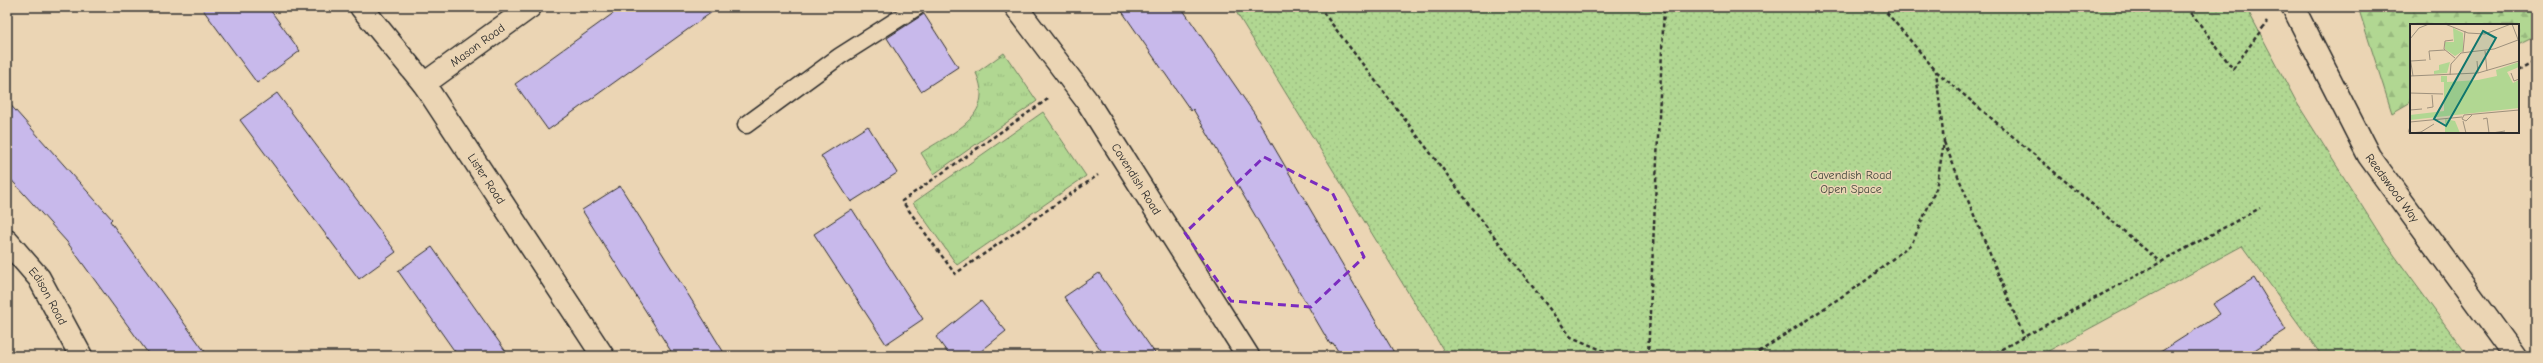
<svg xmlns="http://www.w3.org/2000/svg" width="2543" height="363" font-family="'Comic Neue',sans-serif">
  <defs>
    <pattern id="grass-tufts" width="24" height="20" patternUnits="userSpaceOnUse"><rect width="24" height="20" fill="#b1d792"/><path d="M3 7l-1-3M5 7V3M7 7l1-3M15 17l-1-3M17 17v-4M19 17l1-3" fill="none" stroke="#98b97e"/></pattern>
    <pattern id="forest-firs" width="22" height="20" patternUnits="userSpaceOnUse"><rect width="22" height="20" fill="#b1d792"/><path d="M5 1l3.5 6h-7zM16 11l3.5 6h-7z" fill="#98b97e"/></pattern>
    <pattern id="park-dots" width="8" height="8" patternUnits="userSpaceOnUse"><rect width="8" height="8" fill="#b1d792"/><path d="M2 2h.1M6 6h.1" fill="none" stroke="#98b97e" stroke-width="1.8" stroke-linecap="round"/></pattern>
  </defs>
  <rect width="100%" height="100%" fill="#ebd5b4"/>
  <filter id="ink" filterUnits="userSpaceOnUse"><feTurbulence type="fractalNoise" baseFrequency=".025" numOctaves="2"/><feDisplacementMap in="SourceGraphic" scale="8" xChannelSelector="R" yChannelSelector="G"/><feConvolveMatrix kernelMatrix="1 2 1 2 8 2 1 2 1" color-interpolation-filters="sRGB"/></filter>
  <g filter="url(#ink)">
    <path fill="url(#grass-tufts)" stroke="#6e815e" d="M 1004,53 L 1037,101 L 934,174 L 921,153 C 952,132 996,117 976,73 Z
      M 1043,112 L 1086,176 L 957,265 L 913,203 Z"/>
    <path fill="url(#forest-firs)" stroke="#6e815e" d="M 2358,7 L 2536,7 L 2536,35 L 2518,44 L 2518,25 L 2411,25 L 2411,102 L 2392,113 Z"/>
    <path fill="url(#park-dots)" stroke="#6e815e" d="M 1233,7 L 2246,7 L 2297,103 L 2384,241 L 2468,356 L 2322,356 L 2242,246 L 2039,356 L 1447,356 Z"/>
    <path fill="#c8b9eb" stroke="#2b2b2b" d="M 201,7 L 268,7 L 300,51 L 257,83 Z
      M 622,7 L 719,7 L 548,130 L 515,84 Z
      M 1119,7 L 1181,7 L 1254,113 L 1396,356 L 1341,356 L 1333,343 L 1330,344 L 1193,109 L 1191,111 Z
      M 924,14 L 958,67 L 921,91 L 887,38 Z
      M 277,93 L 396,252 L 359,279 L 240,120 Z
      M 7,101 L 112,219 L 110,221 L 208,356 L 150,356 L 67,242 L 7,175 Z
      M 868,126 L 897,173 L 851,202 L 821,156 Z
      M 620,186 L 694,304 L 726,356 L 674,356 L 582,210 Z
      M 852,209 L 923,319 L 886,344 L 814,234 Z
      M 432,247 L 509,356 L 458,356 L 398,271 Z
      M 1099,273 L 1157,356 L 1105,356 L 1064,297 Z
      M 2254,278 L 2286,330 L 2245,356 L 2154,356 L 2220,314 L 2213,304 Z
      M 981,301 L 1006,331 L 975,356 L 950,356 L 936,337 Z"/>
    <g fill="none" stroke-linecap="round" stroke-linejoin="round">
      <g stroke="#2b2b2b" stroke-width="19">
        <path id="service" d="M 746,125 L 840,56 L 917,7"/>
      </g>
      <g stroke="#2b2b2b" stroke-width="25">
        <g id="minor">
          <path id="s1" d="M 361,7 L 424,84 L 603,356"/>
          <path id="s2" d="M 1016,7 L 1087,101 L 1248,356"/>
          <path id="s3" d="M 424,84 L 530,7"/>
          <path id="s4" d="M 7,241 L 39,278 L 81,356"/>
        </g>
      </g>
      <g stroke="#2b2b2b" stroke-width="25">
        <g id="tertiary">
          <path id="s5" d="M 2293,7 L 2369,156 L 2515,356"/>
        </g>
      </g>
      <path stroke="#2b2b2b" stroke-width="2.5" stroke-dasharray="4 3" stroke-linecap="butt" d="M 1319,7 L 1571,337 L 1616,356
        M 1882,7 L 1936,71 L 2160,262
        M 2187,7 L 2233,69 L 2267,22
        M 2518,71 L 2536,61
        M 1048,99 L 902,201 L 955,274 L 1098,175
        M 2408,133 L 2411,132
        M 1944,142 L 2024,337
        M 1648,356 L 1664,7
        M 1753,356 L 1868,279 L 1912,243 L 1936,189 L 1944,142 L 1936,71
        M 1989,356 L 2260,208"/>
      <use href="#service" stroke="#ebd5b4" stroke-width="16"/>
      <use href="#minor" stroke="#ebd5b4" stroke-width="22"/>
      <use href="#tertiary" stroke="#ebd5b4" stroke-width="22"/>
    </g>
  </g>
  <path fill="none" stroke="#7b2cbf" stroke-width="3" stroke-dasharray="8 5" stroke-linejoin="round" d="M 1264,157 L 1332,192 L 1364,257 L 1311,307 L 1231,301 L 1185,233 Z"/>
  <g text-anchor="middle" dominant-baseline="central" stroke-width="3" stroke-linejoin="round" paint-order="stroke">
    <g font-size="12" fill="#2b2b2b" stroke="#ebd5b4">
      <text stroke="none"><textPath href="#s3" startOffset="66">Mason Road</textPath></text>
      <text stroke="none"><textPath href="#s2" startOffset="210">Cavendish Road</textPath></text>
      <text stroke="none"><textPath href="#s1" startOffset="213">Lister Road</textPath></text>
      <text stroke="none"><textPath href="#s5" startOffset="207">Reedswood Way</textPath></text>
      <text stroke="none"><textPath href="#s4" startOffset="69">Edison Road</textPath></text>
    </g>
    <g font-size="12" fill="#3f453a" stroke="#ebd5b4">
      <text x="1851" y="175">Cavendish Road<tspan x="1851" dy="14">Open Space</tspan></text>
    </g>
  </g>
  <g transform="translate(2410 24)">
    <rect width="109" height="109" fill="#ebd5b4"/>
    <path d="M 40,38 L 37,49 L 24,50 L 24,47 L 29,46 L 29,41 Z" fill="#b1d792"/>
    <path d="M 35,95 L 45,97 L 50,109 L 35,108 Z" fill="#b1d792"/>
    <path d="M 43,4 L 53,9 L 53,27 L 45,32 L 35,25 L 35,18 L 44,18 ZM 109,38 L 109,43 L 97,48 L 103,59 L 109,56 L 109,84 L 0,96 L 0,91 L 34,87 L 34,58 L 31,58 L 31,52 L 37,52 L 37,58 L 68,56 L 87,52 L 86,46 Z" fill="#b1d792"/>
    <path fill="none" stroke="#9e917d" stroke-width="1" d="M 35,0 L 58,9 L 75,10 L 101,0M 102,0 L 109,18M 0,15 L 9,4 L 19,0M 43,16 L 35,17 L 34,25 L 45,34M 75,27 L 77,47M 53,28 L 55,7M 0,33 L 3,52M 20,36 L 19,27 L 35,26M 1,37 L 16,36M 67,37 L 68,49M 101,49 L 104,57 L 109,55M 40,51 L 41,40 L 51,29 L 84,25 L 108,16M 0,52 L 68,49 L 109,37M 0,69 L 33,70M 17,84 L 23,83 L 22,71M 0,86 L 12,85M 62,91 L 56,97 L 52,95 L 54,91 L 109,86M 73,95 L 77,94 L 79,109M 53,97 L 56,109M 0,98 L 52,93M 0,109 L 11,108 L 24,100M 82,109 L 95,107"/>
    <path fill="#0f766e" fill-opacity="0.15" stroke="#0f766e" stroke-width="2" d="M 73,7 L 86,14 L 36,102 L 24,95 Z"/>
    <rect width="109" height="109" fill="none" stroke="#2b2b2b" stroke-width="2"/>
  </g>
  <rect width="2543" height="363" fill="none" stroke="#ebd5b4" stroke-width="24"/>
  <rect x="12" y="12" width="2519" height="339" fill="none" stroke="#2b2b2b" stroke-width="1.5" filter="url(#ink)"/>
</svg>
